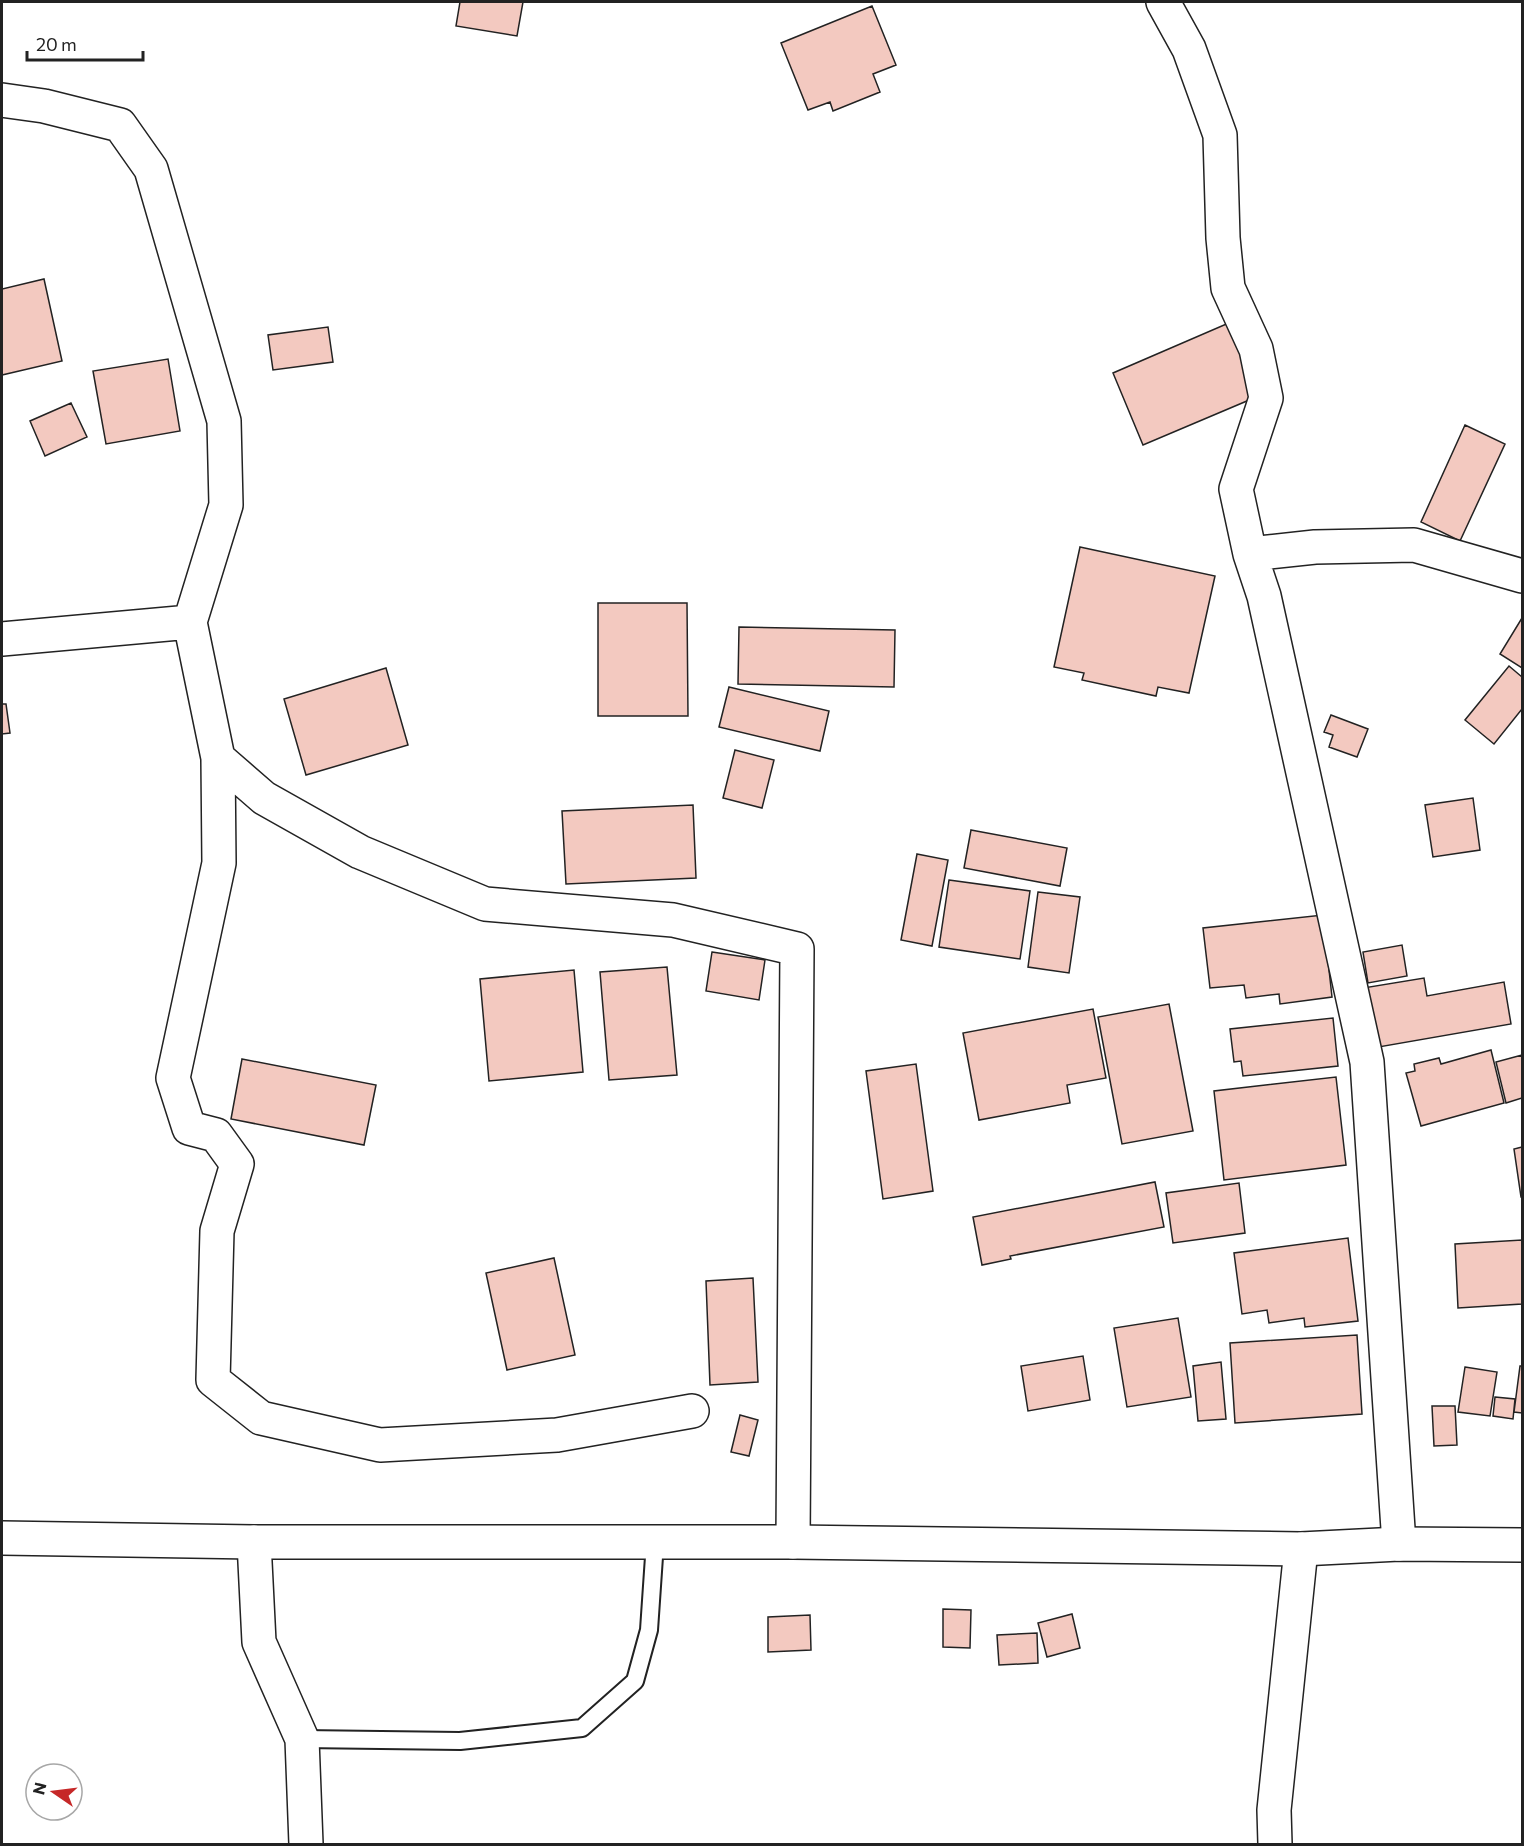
<svg xmlns="http://www.w3.org/2000/svg" width="1524" height="1846" font-family="Commissioner,sans-serif">
  <rect width="100%" height="100%" fill="#fff"/>
  <path fill="#f3c9c0" stroke="#222" stroke-width="1.5" d="M 460,2 L 523,2 L 517,36 L 456,26 Z
    M 872,6 L 896,65 L 873,74 L 880,92 L 833,111 L 830,102 L 808,110 L 781,43 Z
    M 44,279 L 62,361 L 2,375 L 2,289 Z
    M 1231,322 L 1261,395 L 1143,445 L 1113,373 Z
    M 328,327 L 333,362 L 273,370 L 268,335 Z
    M 168,359 L 180,431 L 106,444 L 93,371 Z
    M 71,403 L 87,437 L 45,456 L 30,421 Z
    M 1465,425 L 1505,444 L 1460,541 L 1421,522 Z
    M 1080,547 L 1215,576 L 1189,693 L 1158,687 L 1156,696 L 1082,680 L 1084,673 L 1054,667 Z
    M 598,603 L 687,603 L 688,716 L 598,716 Z
    M 1522,618 L 1522,668 L 1500,654 Z
    M 739,627 L 895,630 L 894,687 L 738,684 Z
    M 1509,666 L 1522,677 L 1522,709 L 1494,744 L 1465,720 Z
    M 386,668 L 408,745 L 306,775 L 284,699 Z
    M 729,687 L 829,711 L 820,751 L 719,727 Z
    M 2,704 L 6,704 L 10,733 L 2,734 Z
    M 1331,715 L 1368,729 L 1357,757 L 1329,747 L 1333,735 L 1324,732 Z
    M 735,750 L 774,760 L 762,808 L 723,798 Z
    M 1473,798 L 1480,850 L 1433,857 L 1425,805 Z
    M 693,805 L 696,878 L 566,884 L 562,811 Z
    M 971,830 L 1067,848 L 1060,886 L 964,868 Z
    M 917,854 L 948,860 L 932,946 L 901,940 Z
    M 949,880 L 1030,891 L 1020,959 L 939,947 Z
    M 1038,892 L 1080,897 L 1069,973 L 1028,967 Z
    M 1323,915 L 1332,997 L 1280,1004 L 1279,994 L 1246,998 L 1244,985 L 1210,988 L 1203,928 Z
    M 1402,945 L 1407,976 L 1368,983 L 1363,952 Z
    M 712,952 L 765,960 L 759,1000 L 706,991 Z
    M 667,967 L 677,1075 L 609,1080 L 600,972 Z
    M 574,970 L 583,1072 L 489,1081 L 480,979 Z
    M 1424,978 L 1427,996 L 1504,982 L 1511,1024 L 1373,1048 L 1363,988 Z
    M 1169,1004 L 1193,1131 L 1122,1144 L 1098,1017 Z
    M 1093,1009 L 1106,1078 L 1067,1085 L 1070,1103 L 979,1120 L 963,1033 Z
    M 1333,1018 L 1338,1066 L 1243,1076 L 1241,1061 L 1234,1062 L 1230,1029 Z
    M 1491,1050 L 1504,1103 L 1421,1126 L 1406,1073 L 1415,1071 L 1414,1064 L 1439,1058 L 1441,1064 Z
    M 1522,1055 L 1522,1098 L 1506,1103 L 1496,1062 Z
    M 242,1059 L 376,1085 L 364,1145 L 231,1119 Z
    M 916,1064 L 933,1191 L 883,1199 L 866,1071 Z
    M 1336,1077 L 1346,1165 L 1224,1180 L 1214,1091 Z
    M 1522,1147 L 1522,1197 L 1521,1197 L 1514,1149 Z
    M 1155,1182 L 1164,1227 L 1010,1256 L 1011,1259 L 982,1265 L 973,1217 Z
    M 1239,1183 L 1245,1233 L 1173,1243 L 1166,1193 Z
    M 1348,1238 L 1358,1321 L 1305,1327 L 1304,1318 L 1269,1323 L 1267,1310 L 1242,1314 L 1234,1253 Z
    M 1522,1240 L 1522,1304 L 1458,1308 L 1455,1244 Z
    M 554,1258 L 575,1355 L 507,1370 L 486,1273 Z
    M 753,1278 L 758,1382 L 710,1385 L 706,1281 Z
    M 1178,1318 L 1191,1397 L 1127,1407 L 1114,1328 Z
    M 1357,1335 L 1362,1414 L 1235,1423 L 1230,1343 Z
    M 1083,1356 L 1090,1400 L 1028,1411 L 1021,1366 Z
    M 1221,1362 L 1226,1419 L 1198,1421 L 1193,1366 Z
    M 1520,1366 L 1522,1366 L 1522,1413 L 1514,1412 Z
    M 1465,1367 L 1497,1372 L 1490,1416 L 1458,1412 Z
    M 1495,1397 L 1515,1399 L 1513,1419 L 1493,1416 Z
    M 1432,1406 L 1455,1406 L 1457,1445 L 1434,1446 Z
    M 740,1415 L 758,1420 L 749,1456 L 731,1452 Z
    M 943,1609 L 971,1610 L 970,1648 L 943,1647 Z
    M 1072,1614 L 1080,1648 L 1047,1657 L 1038,1623 Z
    M 810,1615 L 811,1650 L 768,1652 L 768,1617 Z
    M 1037,1633 L 1038,1663 L 999,1665 L 997,1635 Z"/>
  <g fill="none" stroke-linecap="round" stroke-linejoin="round">
    <g stroke="#222" stroke-width="20">
      <path id="service" d="M 302,1739 L 460,1741 L 582,1728 L 635,1681 L 649,1630 L 655,1542"/>
    </g>
    <g stroke="#222" stroke-width="36">
      <path id="minor" d="M 1163,2 L 1189,49 L 1220,135 L 1223,238 L 1228,288 L 1256,349 L 1266,398 L 1236,489 L 1250,554
        M 2,100 L 44,106 L 120,125 L 151,169 L 224,421 L 226,505 L 190,622 L 218,758 L 264,798 L 360,852 L 485,904 L 673,920 L 797,949 L 793,1542
        M 2,639 L 190,622
        M 218,758 L 219,863 L 173,1078 L 189,1128 L 216,1135 L 237,1164 L 217,1231 L 213,1380 L 261,1418 L 380,1445 L 557,1435 L 692,1411
        M 254,1542 L 259,1642 L 302,1739 L 306,1844
        M 1399,1544 L 1367,1062 L 1264,596 L 1250,554 L 1315,547 L 1414,545 L 1522,576
        M 1275,1844 L 1274,1810 L 1301,1549"/>
    </g>
    <g stroke="#222" stroke-width="36">
      <path id="trunk" d="M 2,1538 L 254,1542 L 793,1542 L 1301,1549 L 1399,1544 L 1522,1545"/>
    </g>
    <use href="#service" stroke="#fff" stroke-width="16"/>
    <use href="#minor" stroke="#fff" stroke-width="33"/>
    <use href="#trunk" stroke="#fff" stroke-width="33"/>
  </g>
  <rect width="1524" height="1846" fill="none" stroke="#222222" stroke-width="6"/>
  <g transform="translate(54 1792) rotate(284)"><circle r="28" fill="#ffffff" stroke="#a7a7a7" stroke-width="1.5"/>
  <path d="M0-4.5L10 22L0 15L-10 22Z" fill="#c62828"/>
  <text y="-9" font-size="16" font-weight="bold" text-anchor="middle" fill="#222222">N</text>
  </g>
  <path d="M27 51v9h116v-9" fill="none" stroke="#222222" stroke-width="3"/>
  <text x="36" y="51" font-size="18" fill="#222222" stroke="#ffffff" stroke-width="4.5" paint-order="stroke">20 m</text>
</svg>
